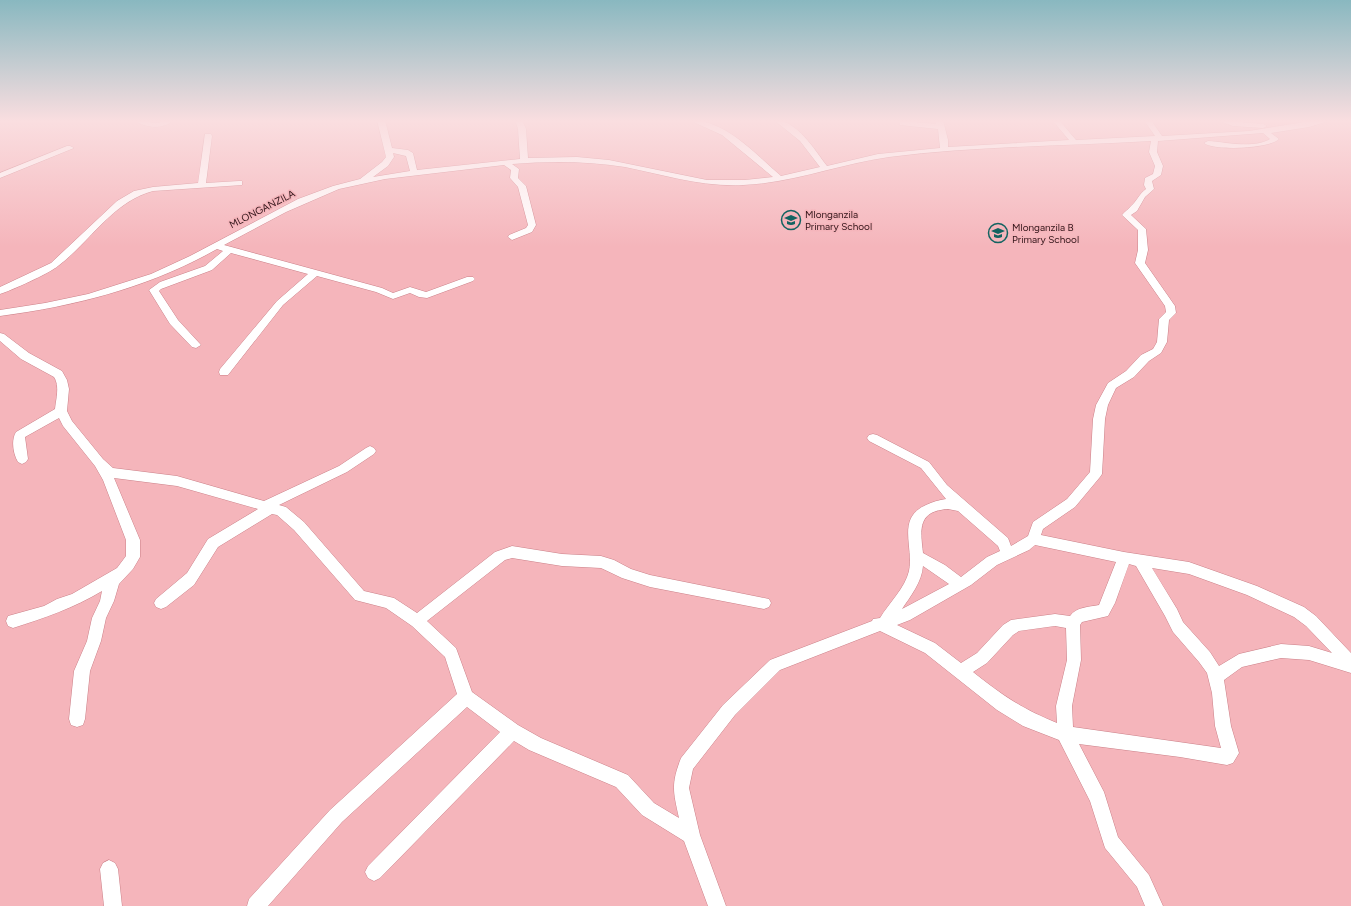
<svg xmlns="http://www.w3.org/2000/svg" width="1351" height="906" font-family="Figtree,sans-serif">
  <rect width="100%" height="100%" fill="#f5b5bb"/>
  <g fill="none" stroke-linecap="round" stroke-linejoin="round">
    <g stroke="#cb8088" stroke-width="1">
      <path id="minor" d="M 134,120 L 155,123 L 174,120 C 163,130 145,128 134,120 Z
        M 377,120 L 385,120 L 392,148 L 408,150 L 413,153 L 417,170 L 520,159 L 518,129 L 515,120 L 522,120 L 526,129 L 528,158 L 577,157 L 609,160 L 707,180 L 745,180 L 773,177 L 722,135 L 689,120 C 726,120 754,153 781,176 L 820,167 L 800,141 L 774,120 C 797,120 814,149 827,166 L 878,154 L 940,148 L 938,129 L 900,125 L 900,121 L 903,121 L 936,124 L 935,120 L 943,120 L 948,140 L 948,147 L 1069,140 L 1052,120 L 1059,120 L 1076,140 L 1155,136 L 1144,120 L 1151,120 L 1162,136 L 1249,131 L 1317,120 L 1332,120 L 1309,127 L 1271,133 L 1279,139 C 1269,149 1214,151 1204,143 L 1208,141 C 1226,142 1253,149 1270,139 L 1263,133 L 1158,141 L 1157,152 L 1163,166 L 1161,175 L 1152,181 L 1154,189 L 1145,197 L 1137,211 L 1131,215 L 1146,229 L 1148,250 L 1145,263 L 1175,306 L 1176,313 L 1169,320 L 1167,342 L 1161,353 L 1149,361 L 1134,377 L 1116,388 L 1108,405 L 1105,419 L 1102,474 L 1100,477 L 1075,507 L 1043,529 L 1041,535 L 1124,552 L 1189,562 L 1257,586 L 1304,607 L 1316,616 L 1351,653 L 1351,673 L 1309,660 L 1281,658 L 1242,667 L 1224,680 L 1231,726 L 1239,753 L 1233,763 L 1227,765 L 1180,757 L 1079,744 L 1104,792 L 1118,837 L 1149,875 L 1163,906 L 1145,906 L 1137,887 L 1105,848 L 1090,801 L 1059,740 L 1023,726 L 997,710 L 925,653 L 880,631 L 780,670 L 735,715 L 693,769 L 689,788 L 700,835 L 726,906 L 708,906 L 684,841 L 642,815 L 616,787 L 529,750 L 514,741 L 380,878 L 374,881 L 368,878 L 365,872 L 368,866 L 500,732 L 467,707 L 342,822 L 268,906 L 247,906 L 249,899 L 330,810 L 457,694 L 445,657 L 412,626 L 386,608 L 355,600 L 294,530 L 277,515 L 272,514 L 218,547 L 194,585 L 166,607 L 161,609 L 156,607 L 154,603 L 156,599 L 187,573 L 208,539 L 258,509 L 177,486 L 114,478 L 140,540 L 140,557 L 133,569 L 119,584 L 114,601 L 106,618 L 101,641 L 90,671 L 85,719 L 83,725 L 77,727 L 71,725 L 69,719 L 74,671 L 87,641 L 92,618 L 100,601 L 102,591 C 74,608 44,618 13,628 L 8,626 L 6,621 L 8,616 L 44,606 L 57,599 L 72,594 L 117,568 L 126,556 L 126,540 L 103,480 L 95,466 L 63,426 L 59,418 L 25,437 L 28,459 L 26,462 L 22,464 L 18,462 C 13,454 11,440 16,432 L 55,409 C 56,399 60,386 54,377 L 21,359 L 0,341 L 0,333 L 4,334 L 29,353 L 62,371 L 67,380 L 69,389 L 67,411 L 72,421 L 103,459 L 113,468 L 177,476 L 264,501 L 339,466 L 366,448 L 370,446 L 374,448 L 376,451 L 374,454 L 347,472 L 279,505 L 286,507 L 304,522 L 364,591 L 394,598 L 417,613 L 495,552 L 512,546 L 562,554 L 601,556 L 614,560 L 631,569 L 650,575 L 769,599 L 771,603 L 769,607 L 764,609 L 650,587 L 622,578 L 601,568 L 562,566 L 512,558 L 505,560 L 427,621 L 456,648 L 472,692 L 518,725 L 541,738 L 628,775 L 654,803 L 679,818 C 673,791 671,784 681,758 L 723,705 L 770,660 L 872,621 L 873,619 L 880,618 C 889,603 905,588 909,571 C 914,547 896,518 926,505 C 932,502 939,500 946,499 L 921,468 L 869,441 L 867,438 L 869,435 L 873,434 L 877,435 L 929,462 L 947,485 L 1008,538 L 1011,546 L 1028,536 L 1033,522 L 1067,499 L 1090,472 L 1093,419 L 1096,405 L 1108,383 L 1126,371 L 1141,355 L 1153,349 L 1157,342 L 1159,319 L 1166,312 L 1165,306 L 1135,263 L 1138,250 L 1138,230 L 1122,215 C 1125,211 1128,210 1131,206 C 1137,201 1139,194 1146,189 L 1144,185 L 1145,178 L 1153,174 L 1155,166 L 1149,152 L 1151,141 C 1064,146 975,146 889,157 C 839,164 793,183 743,185 C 702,187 665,175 625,167 C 587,161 549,161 512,164 L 519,169 L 518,178 L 526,186 L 536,225 L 532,232 L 512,240 L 508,237 L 509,235 L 526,228 L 528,225 L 518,187 L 510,178 L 511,170 L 504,165 L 385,179 L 339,189 L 286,212 L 224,245 L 382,288 L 393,293 L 410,287 L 426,292 L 467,277 L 473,277 L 475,279 L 473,281 L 427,298 L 419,297 L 410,293 L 393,299 L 376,292 L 317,276 L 283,305 L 228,375 L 220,375 L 219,372 L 220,369 L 277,301 L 308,274 L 231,253 L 212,270 L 161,289 L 159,291 L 178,320 L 201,345 L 196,348 L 192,347 L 170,324 L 149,290 L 160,282 L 205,266 L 223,251 L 217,249 C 150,287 76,306 0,316 L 0,310 L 45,303 L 88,294 L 151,274 L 190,256 L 298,199 L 333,186 L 360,179 L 382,162 L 386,157 ZM 393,153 L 406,156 L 410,171 L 373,177 L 388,166 L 394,157 ZM 948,509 L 958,511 L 998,546 L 1000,551 L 987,557 L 961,577 L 945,565 L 923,553 C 920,528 918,511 948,509 ZM 1035,545 L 1116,562 L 1099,605 C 1089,607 1076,607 1070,616 L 1055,614 L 1011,620 L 1003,625 L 977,653 L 961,663 L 935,643 L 897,625 L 910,620 L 971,585 L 997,565 L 1029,550 ZM 1129,564 L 1136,566 L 1165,616 L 1173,632 L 1199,662 L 1207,673 L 1212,693 L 1215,726 L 1221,748 L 1073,727 L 1072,706 L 1081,660 L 1080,625 L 1082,622 L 1108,616 L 1115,603 ZM 923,566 L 949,584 L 902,609 C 910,597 922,582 923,566 ZM 1152,568 L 1189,574 L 1247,595 L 1294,617 L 1306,626 L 1332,653 L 1309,646 L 1281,644 L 1239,654 L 1219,666 L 1210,652 L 1183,622 L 1177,609 ZM 1055,626 L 1066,628 L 1067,660 L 1056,706 L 1057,723 C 1022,709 1002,695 973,672 L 987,663 L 1013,635 L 1019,631 Z
        M 1216,120 L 1263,124 L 1267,126 L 1263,128 L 1233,126 Z
        M 205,134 L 211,134 L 212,136 L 206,183 L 239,181 L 242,181 L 242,185 L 153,191 C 112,202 90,242 58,266 C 50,273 10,291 0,294 L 0,287 L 51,263 L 117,201 L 134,191 L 153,187 L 198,183 Z
        M 67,146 L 70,146 L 74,148 L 0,178 L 0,173 Z
        M 109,860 L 115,863 L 118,869 L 122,906 L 104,906 L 100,869 L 103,863 Z"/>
    </g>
    <use href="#minor" fill="#fff" fill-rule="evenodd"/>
  </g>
  <linearGradient id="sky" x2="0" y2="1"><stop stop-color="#89b8c0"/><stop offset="0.49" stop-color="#fadee0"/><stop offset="1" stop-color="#fadee0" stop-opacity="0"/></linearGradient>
  <rect width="1351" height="247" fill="url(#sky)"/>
  <defs>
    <g id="school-ring" transform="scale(1)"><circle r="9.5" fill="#f5b5bb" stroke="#136361" stroke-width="1.5"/><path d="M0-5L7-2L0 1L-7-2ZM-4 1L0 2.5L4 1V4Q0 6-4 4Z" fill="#136361"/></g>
  </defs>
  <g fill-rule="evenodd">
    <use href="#school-ring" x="791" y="220"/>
    <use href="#school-ring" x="998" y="233"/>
  </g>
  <g text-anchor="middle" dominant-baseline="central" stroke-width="3" stroke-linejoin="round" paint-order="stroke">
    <g font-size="10" fill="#321519" stroke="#f5b5bb">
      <text transform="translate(262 209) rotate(-27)">MLONGANZILA</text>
    </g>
    <g font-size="10" fill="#321519" stroke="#f5b5bb" text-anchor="start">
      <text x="805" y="214">Mlonganzila<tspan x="805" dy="12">Primary School</tspan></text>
      <text x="1012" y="227">Mlonganzila B<tspan x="1012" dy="12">Primary School</tspan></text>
    </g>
  </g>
</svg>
